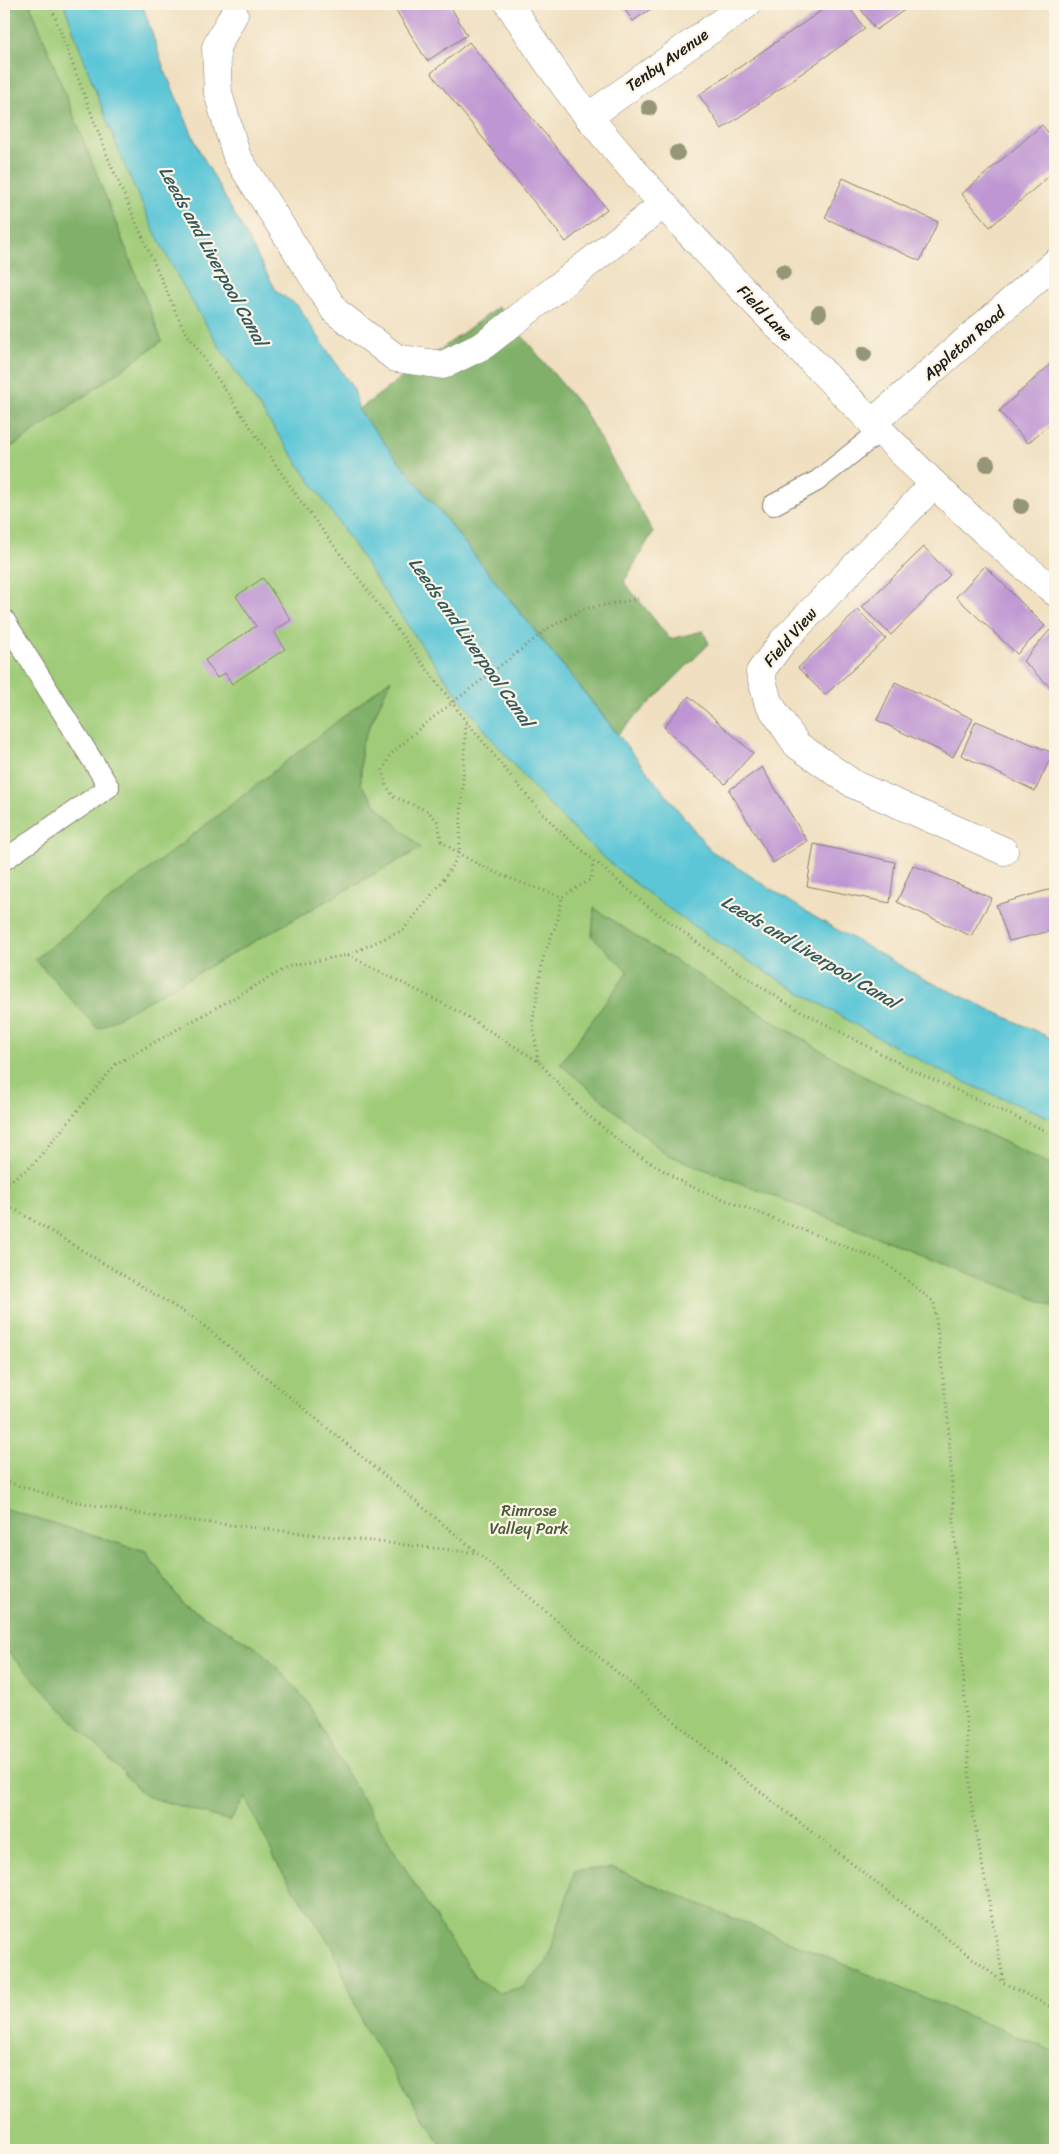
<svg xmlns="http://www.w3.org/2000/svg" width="1059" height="2154" font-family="Sriracha,sans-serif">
  <rect width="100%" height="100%" fill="#fcf5e5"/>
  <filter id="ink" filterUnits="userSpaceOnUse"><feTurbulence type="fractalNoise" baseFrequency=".02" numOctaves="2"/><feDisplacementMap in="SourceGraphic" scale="10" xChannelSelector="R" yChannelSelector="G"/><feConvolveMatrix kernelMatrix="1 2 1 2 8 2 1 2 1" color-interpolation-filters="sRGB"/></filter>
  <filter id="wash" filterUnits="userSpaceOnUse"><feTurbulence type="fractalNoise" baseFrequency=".0096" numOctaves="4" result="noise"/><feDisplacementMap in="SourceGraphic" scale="20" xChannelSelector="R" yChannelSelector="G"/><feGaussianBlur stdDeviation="1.12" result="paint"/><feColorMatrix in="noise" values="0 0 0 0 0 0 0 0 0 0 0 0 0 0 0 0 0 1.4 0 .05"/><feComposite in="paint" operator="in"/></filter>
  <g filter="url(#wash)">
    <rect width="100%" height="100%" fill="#f0e0c1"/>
    <path fill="#a0cc79" stroke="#5e744a" d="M 4,4 L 102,4 L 540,741 L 1055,1079 L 1055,2150 L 4,2150 Z"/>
    <path fill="#80b069" stroke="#4e6642" d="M 4,4 L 30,4 L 162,341 L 21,441 L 4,451 Z
      M 498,307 L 583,409 L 653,532 L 624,582 L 670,639 L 703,631 L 709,644 L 618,734 L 358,410 Z
      M 391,679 L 361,746 L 361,784 L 379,808 L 421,848 L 98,1029 L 35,959 Z
      M 594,908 L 651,946 L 863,1076 L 1055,1166 L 1055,1307 L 666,1154 L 560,1064 L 628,972 L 592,936 Z
      M 4,1508 L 146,1552 L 182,1603 L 263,1652 L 306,1700 L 344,1769 L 446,1935 L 476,1978 L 499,1993 L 523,1987 L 547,1962 L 575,1870 L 613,1868 L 1055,2052 L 1055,2145 L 1036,2150 L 445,2150 L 364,2027 L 334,1950 L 279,1867 L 245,1797 L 230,1821 L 145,1796 L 4,1648 Z"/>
    <path fill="#5cc6d7" stroke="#3c717a" d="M 64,4 L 142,4 L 164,69 L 199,150 L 277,292 L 297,305 L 354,390 L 359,411 L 710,850 L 813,916 L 922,978 L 1055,1040 L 1055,1120 C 1024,1107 993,1095 962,1081 C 902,1053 844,1018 786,984 C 722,946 658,905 602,856 C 504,769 423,650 351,541 C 290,449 222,360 170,262 C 127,180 95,91 64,4 Z"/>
    <g id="blocks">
      <path fill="#be96d3" d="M 392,4 L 449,4 L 467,35 L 427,61 Z
        M 621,4 L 658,4 L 633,21 Z
        M 831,4 L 847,4 L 865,29 L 722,129 L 699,95 Z
        M 857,4 L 913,4 L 876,30 Z
        M 469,42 L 607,209 L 566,242 L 431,73 Z
        M 1055,103 L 1055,114 L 1050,111 Z
        M 1042,125 L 1055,141 L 1055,171 L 990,227 L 962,194 Z
        M 843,178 L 938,222 L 920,261 L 825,218 Z
        M 1055,360 L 1055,419 L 1028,443 L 999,411 Z
        M 924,547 L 950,575 L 891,635 L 862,607 Z
        M 985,566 L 1045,626 L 1017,654 L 956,597 Z
        M 263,578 L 291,620 L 274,631 L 285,649 L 232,684 L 225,673 L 217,678 L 205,660 L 256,626 L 236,596 Z
        M 858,610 L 886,639 L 825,695 L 798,668 Z
        M 1050,630 L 1055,635 L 1055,692 L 1023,661 Z
        M 895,682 L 973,719 L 953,757 L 877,720 Z
        M 689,696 L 753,753 L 725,784 L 664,727 Z
        M 976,721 L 1053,753 L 1035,791 L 961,755 Z
        M 762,767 L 807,841 L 773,863 L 729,790 Z
        M 814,844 L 895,862 L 890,903 L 807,886 Z
        M 913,865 L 992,898 L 971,936 L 897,902 Z
        M 1055,888 L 1055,930 L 1009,941 L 996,905 Z"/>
    </g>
  </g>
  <g filter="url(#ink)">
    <use href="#blocks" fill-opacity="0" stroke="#867e6e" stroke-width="1"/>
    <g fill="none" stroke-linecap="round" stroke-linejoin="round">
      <g stroke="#867e6e" stroke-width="22">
        <path id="service" d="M 773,505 L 817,481 L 880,431
          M 4,619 L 109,787 L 4,860"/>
      </g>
      <g stroke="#867e6e" stroke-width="29">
        <path id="minor" d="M 509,4 C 534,42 559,81 588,116 C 654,198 730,277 803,352 C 884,435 965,519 1055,592
          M 234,14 L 216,47 L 218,93 L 237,157 L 335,311 L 396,358 L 443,365 L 484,345 L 664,204
          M 588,117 L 747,4
          M 872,423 L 1055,263
          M 934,484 L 783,641 L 760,672 L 768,702 L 797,745 L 855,785 L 1004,851"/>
      </g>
      <path stroke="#867e6e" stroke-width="3" stroke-dasharray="1 4" stroke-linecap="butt" d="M 50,4 L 110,163 L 182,326 L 299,499 L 466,721 L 524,792 L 556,828 L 645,904 L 729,966 L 788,1004 L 912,1070 L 1055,1135
        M 441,841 C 478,869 519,882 562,897 L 591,879 L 594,859
        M 348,955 L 461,1013 L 538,1061 L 585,1113 L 633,1152 L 687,1185 L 883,1261 L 934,1302 L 948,1420 L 971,1803 L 1004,1983
        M 538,1061 L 533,1021 L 543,958 L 558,919 L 562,897
        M 4,1185 L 32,1166 L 116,1064 L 292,965 L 348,955 L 403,930 L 442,882 L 459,855 L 466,722
        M 4,1203 L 197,1320 L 478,1553 L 715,1756 L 1004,1983 L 1055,2009
        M 4,1481 L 67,1500 L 150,1516 L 477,1553
        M 1036,2150 L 1055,2145"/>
      <use href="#service" stroke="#fff" stroke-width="20"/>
      <use href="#minor" stroke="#fff" stroke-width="28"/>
      <path stroke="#867e6e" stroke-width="3" stroke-dasharray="1 4" stroke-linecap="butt" d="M 441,841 L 438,822 L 428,811 L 394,797 L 386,785 L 383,770 L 390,755 L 421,727 L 549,628 L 583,609 L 638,599"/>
    </g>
    <g fill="#959678">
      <circle cx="649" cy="108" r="8"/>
      <circle cx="677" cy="153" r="8"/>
      <circle cx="783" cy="272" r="8"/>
      <circle cx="819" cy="313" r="8"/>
      <circle cx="864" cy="354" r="8"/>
      <circle cx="987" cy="464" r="8"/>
      <circle cx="1021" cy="506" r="8"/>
    </g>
  </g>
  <g text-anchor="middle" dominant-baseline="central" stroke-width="4.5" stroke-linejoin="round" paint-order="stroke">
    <g font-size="16" fill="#1c1c1c" stroke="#fcf5e5">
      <text transform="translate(667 60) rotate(-35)">Tenby Avenue</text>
      <text transform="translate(765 313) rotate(46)">Field Lane</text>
      <text transform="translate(964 343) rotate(-41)">Appleton Road</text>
      <text transform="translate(790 637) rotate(-49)">Field View</text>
    </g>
    <g font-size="16" fill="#4a5a3d" stroke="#fcf5e5">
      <text x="529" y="1510">Rimrose<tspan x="529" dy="18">Valley Park</tspan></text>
    </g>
    <g font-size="18" font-style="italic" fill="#32585d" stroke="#fcf5e5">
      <text transform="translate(213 256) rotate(61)">Leeds and Liverpool Canal</text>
      <text transform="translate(471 642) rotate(55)">Leeds and Liverpool Canal</text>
      <text transform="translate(810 952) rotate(31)">Leeds and Liverpool Canal</text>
    </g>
  </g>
  <rect width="1059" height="2154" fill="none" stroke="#fcf5e5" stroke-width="20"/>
</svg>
